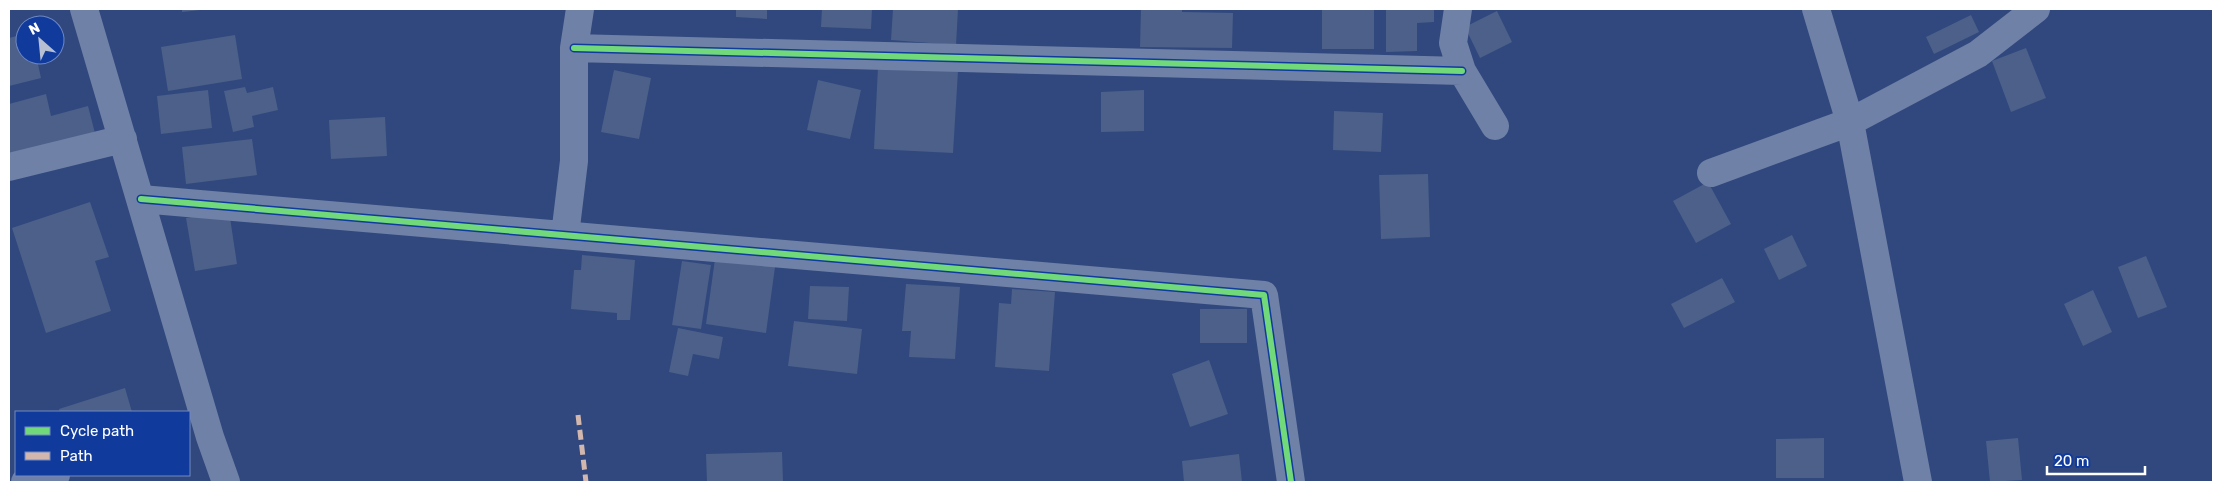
<svg xmlns="http://www.w3.org/2000/svg" width="2222" height="491" font-family="Rubik,sans-serif">
  <rect width="100%" height="100%" fill="#30487d"/>
  <path fill="#4c608a" d="M 182,9 L 201,9 L 201,10 L 182,12 Z
    M 736,9 L 767,9 L 767,19 L 736,17 Z
    M 822,9 L 872,9 L 871,29 L 821,27 Z
    M 893,9 L 958,9 L 956,45 L 891,40 Z
    M 1141,9 L 1182,9 L 1182,12 L 1233,13 L 1232,48 L 1140,47 Z
    M 1322,9 L 1374,9 L 1374,49 L 1322,49 Z
    M 1386,9 L 1434,9 L 1434,22 L 1417,23 L 1417,51 L 1386,52 Z
    M 1497,11 L 1512,42 L 1480,58 L 1465,27 Z
    M 1971,15 L 1979,32 L 1934,54 L 1926,37 Z
    M 25,34 L 25,55 L 36,55 L 41,78 L 9,86 L 9,38 Z
    M 235,35 L 242,79 L 168,91 L 161,47 Z
    M 2026,48 L 2046,98 L 2011,112 L 1992,61 Z
    M 878,67 L 958,71 L 953,153 L 874,149 Z
    M 614,70 L 651,78 L 639,139 L 601,132 Z
    M 818,80 L 861,90 L 850,139 L 807,130 Z
    M 245,87 L 247,93 L 273,87 L 278,110 L 252,116 L 254,127 L 233,132 L 224,91 Z
    M 208,90 L 212,128 L 161,134 L 157,96 Z
    M 1144,90 L 1144,131 L 1101,132 L 1101,92 Z
    M 46,94 L 51,116 L 88,106 L 97,141 L 9,163 L 9,104 Z
    M 1334,111 L 1383,113 L 1381,152 L 1333,150 Z
    M 385,117 L 387,156 L 331,159 L 329,120 Z
    M 252,139 L 257,175 L 186,184 L 182,147 Z
    M 1428,174 L 1430,237 L 1381,239 L 1379,175 Z
    M 1708,182 L 1731,224 L 1696,243 L 1673,201 Z
    M 90,202 L 109,257 L 95,261 L 111,311 L 46,333 L 12,228 Z
    M 229,211 L 237,264 L 195,271 L 186,218 Z
    M 1792,235 L 1807,266 L 1779,280 L 1764,249 Z
    M 582,255 L 635,260 L 630,320 L 617,320 L 617,313 L 571,309 L 574,270 L 581,270 Z
    M 2146,256 L 2167,307 L 2138,318 L 2118,267 Z
    M 715,259 L 775,267 L 766,333 L 706,324 Z
    M 682,261 L 711,265 L 701,329 L 672,325 Z
    M 1722,278 L 1735,302 L 1684,328 L 1671,304 Z
    M 906,284 L 960,287 L 955,359 L 909,357 L 911,331 L 902,331 Z
    M 810,286 L 849,287 L 847,321 L 808,319 Z
    M 1012,289 L 1055,292 L 1049,371 L 995,367 L 999,303 L 1011,304 Z
    M 2093,290 L 2112,332 L 2083,346 L 2064,304 Z
    M 1200,309 L 1247,309 L 1247,343 L 1200,343 Z
    M 794,321 L 862,329 L 857,374 L 788,366 Z
    M 678,328 L 723,337 L 719,359 L 693,354 L 688,376 L 669,372 Z
    M 1209,360 L 1228,414 L 1190,427 L 1172,374 Z
    M 125,388 L 132,412 L 60,412 L 59,409 Z
    M 1824,438 L 1824,478 L 1776,478 L 1776,439 Z
    M 2018,438 L 2022,480 L 1990,482 L 1986,441 Z
    M 782,452 L 783,482 L 707,482 L 706,454 Z
    M 1239,454 L 1242,482 L 1184,482 L 1182,461 Z"/>
  <g fill="none" stroke-linecap="round" stroke-linejoin="round">
    <path stroke="#7081a7" stroke-width="28" d="M 84,9 L 210,437 L 226,482
      M 1458,9 L 1453,43 L 1462,71 L 1495,126
      M 1816,9 L 1850,122 L 1918,482
      M 574,48 L 1462,71
      M 9,167 L 123,139
      M 1711,173 L 1850,122 L 1978,54 L 2036,9
      M 141,199 L 1264,295 L 1291,482
      M 565,235 L 574,161 L 574,48 L 580,9
      M 25,482 L 56,475"/>
    <path stroke="#d1b7ad" stroke-width="5" stroke-dasharray="10 5" stroke-linecap="butt" d="M 578,415 L 586,482"/>
    <g stroke="#103b9d" stroke-width="9">
      <path id="cycleway" d="M 574,48 L 1462,71
        M 141,199 L 1264,295 L 1291,482"/>
    </g>
    <use href="#cycleway" stroke="#71d979" stroke-width="6"/>
  </g>
  <rect width="2222" height="491" fill="none" stroke="#ffffff" stroke-width="20"/>
  <rect x="15" y="411" width="175" height="65" fill="#103b9d" stroke="#7089c4"/>
  <rect x="25" y="427" width="25" height="8" fill="#71d979" stroke="#7089c4"/>
  <text x="60" y="436" font-size="15" fill="#ffffff">Cycle path</text>
  <rect x="25" y="452" width="25" height="8" fill="#d1b7ad" stroke="#7089c4"/>
  <text x="60" y="461" font-size="15" fill="#ffffff">Path</text>
  <g transform="translate(40 40) rotate(333)"><circle r="24" fill="#103b9d" stroke="#7089c4"/>
  <path d="M0-4L9 19L0 12L-9 19Z" fill="#b7bfd2"/>
  <text y="-8" font-size="14" font-weight="bold" text-anchor="middle" fill="#ffffff">N</text>
  </g>
  <path d="M2047 466v8h98v-8" fill="none" stroke="#ffffff" stroke-width="2.5"/>
  <text x="2054" y="466" font-size="15" fill="#ffffff" stroke="#103b9d" stroke-width="4" paint-order="stroke">20 m</text>
</svg>
